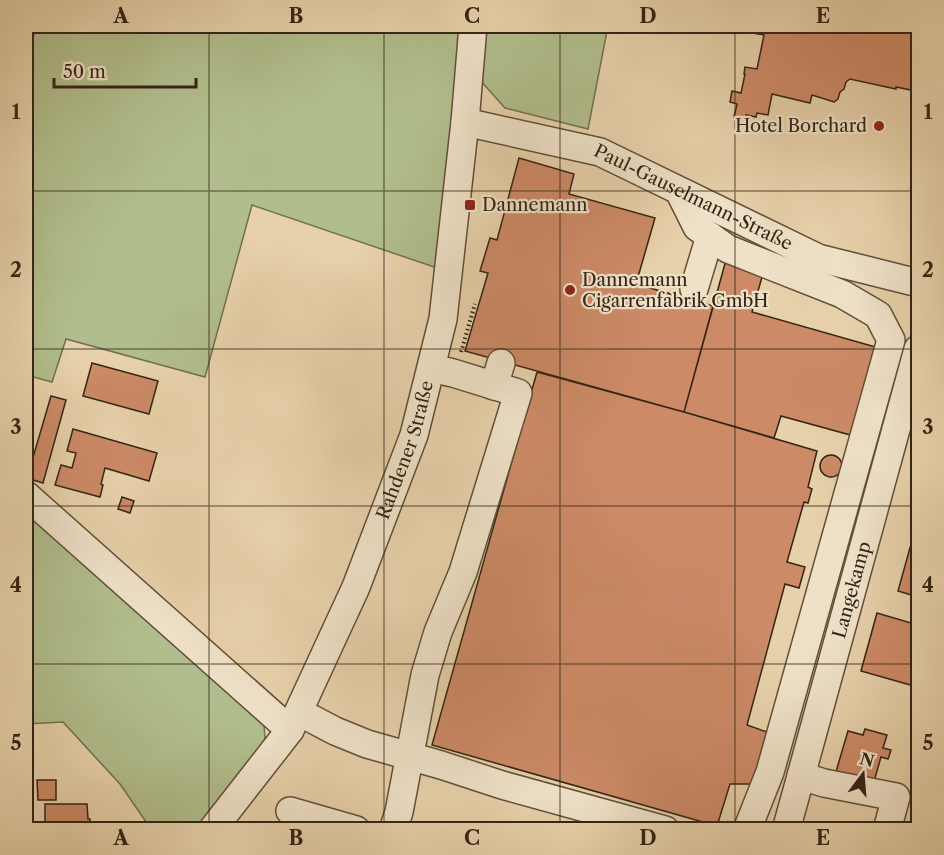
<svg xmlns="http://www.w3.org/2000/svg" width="944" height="855" font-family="'Libre Caslon Text',serif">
  <rect width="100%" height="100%" fill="#e7d1aa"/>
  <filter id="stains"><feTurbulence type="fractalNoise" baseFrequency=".00333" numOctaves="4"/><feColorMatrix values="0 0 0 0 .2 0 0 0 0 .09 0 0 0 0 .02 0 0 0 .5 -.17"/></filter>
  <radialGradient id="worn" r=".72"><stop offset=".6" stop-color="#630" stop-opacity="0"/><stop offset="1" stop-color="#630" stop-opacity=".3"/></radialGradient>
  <path fill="#b1bd8c" stroke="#727050" stroke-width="1.5" d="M 36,26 L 461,26 L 440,269 L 252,205 L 205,377 L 66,339 L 52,382 L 26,375 L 26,66 Z
    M 485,26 L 608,26 L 588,129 L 505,108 L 480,80 Z
    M 26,504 L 264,724 L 265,740 L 229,791 L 196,829 L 151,829 L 120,784 L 63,722 L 26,724 Z"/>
  <path fill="#cc8a67" stroke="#342415" stroke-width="1.5" d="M 732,26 L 918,26 L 918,73 L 915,72 L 911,90 L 896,87 L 896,89 L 850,79 L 846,82 L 844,89 L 840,92 L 838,99 L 834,102 L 812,95 L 810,103 L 772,94 L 768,115 L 757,113 L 756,117 L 746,115 L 746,119 L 734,117 L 737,104 L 730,102 L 732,91 L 741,93 L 745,74 L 744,74 L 745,67 L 757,69 L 764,35 L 753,33 L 752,31 Z
    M 519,158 L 574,174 L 569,194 L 655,218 L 636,284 L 713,306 L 684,412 L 465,351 L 488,273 L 480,271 L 490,238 L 497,240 Z
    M 726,260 L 764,270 L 752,312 L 879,348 L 854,436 L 781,416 L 774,438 L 684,412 Z
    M 92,363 L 158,381 L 149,414 L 83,396 Z
    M 537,372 L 684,412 L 817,451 L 808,487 L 812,489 L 808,503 L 804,502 L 787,562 L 805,567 L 799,588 L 785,584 L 747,725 L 767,732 L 752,784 L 730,784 L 717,826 L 432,745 Z
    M 51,396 L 66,400 L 43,483 L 27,478 Z
    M 73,429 L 157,453 L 149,481 L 105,468 L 101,484 L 103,485 L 100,497 L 55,485 L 61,465 L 72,468 L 76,453 L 67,451 Z
    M820 466a11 11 0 1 1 22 0a11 11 0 1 1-22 0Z
    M 122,497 L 134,501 L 130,513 L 118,509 Z
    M 918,519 L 918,597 L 898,591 Z
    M 877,613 L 918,625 L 918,670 L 914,686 L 861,671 Z
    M 865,729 L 887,735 L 883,748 L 891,750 L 888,759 L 881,757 L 873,785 L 835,775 L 848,731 L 863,735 Z
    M 37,780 L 56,780 L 56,800 L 38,800 Z
    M 45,804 L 87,804 L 88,819 L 90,819 L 90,830 L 56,830 L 56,823 L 45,824 Z"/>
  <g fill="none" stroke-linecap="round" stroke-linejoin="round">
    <g stroke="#614f3a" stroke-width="30">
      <g id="minor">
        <path id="s1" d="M 465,122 L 600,152 L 818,258 L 918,283"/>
        <path d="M 679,191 L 697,227 L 728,249 L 842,294 L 878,315 L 891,340 L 770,772 L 747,830"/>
        <path d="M 694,289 L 710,236"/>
        <path d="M 494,386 L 501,363"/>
        <path d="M 26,495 L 290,730"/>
        <path d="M 299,712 L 335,731 L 367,744 L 441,765 L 502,785 L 665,830"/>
        <path d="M 801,776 L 824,783 L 896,797 L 887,830"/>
        <path d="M 290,811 L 356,830"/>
        <path id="s2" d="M 212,830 L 290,730 L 356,587 L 414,435 L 443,319 L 465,122 L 473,26"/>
        <path d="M 393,830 L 399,812 L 425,675 L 438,632 L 463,572 L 518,393 L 453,373 L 431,368"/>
        <path id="s3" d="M 786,830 L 801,776 L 918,349"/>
      </g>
    </g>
    <path stroke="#342415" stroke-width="4" stroke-dasharray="1.5 3" stroke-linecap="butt" d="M 461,352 L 475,304"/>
    <use href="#minor" stroke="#efe1c8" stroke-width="27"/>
  </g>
  <path fill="none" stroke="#342415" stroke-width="1.5" stroke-opacity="0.55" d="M 209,26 L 209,830M 384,26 L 384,830M 560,26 L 560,830M 735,26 L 735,830M 26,191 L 918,191M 26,349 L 918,349M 26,506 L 918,506M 26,664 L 918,664"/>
  <g fill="#8f2418" stroke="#efe1c8" stroke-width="2">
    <circle cx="879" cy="126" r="6"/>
    <rect x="464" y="199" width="12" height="12" rx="3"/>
    <circle cx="570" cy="290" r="6"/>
  </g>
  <g text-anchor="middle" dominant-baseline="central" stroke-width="4.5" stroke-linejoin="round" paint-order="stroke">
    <g font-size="18" fill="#342415" stroke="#efe1c8" text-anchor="start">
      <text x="867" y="126" text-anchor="end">Hotel Borchard</text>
      <text x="482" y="205">Dannemann</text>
      <text x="582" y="280">Dannemann<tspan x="582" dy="21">Cigarrenfabrik GmbH</tspan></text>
    </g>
    <g font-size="18" fill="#342415" stroke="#efe1c8">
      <text stroke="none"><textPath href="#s1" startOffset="242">Paul-Gauselmann-Straße</textPath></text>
      <text stroke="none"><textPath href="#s2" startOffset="430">Rahdener Straße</textPath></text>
      <text stroke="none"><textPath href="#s3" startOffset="249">Langekamp</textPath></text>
    </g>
  </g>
  <rect width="944" height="855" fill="none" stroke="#e7d1aa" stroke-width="66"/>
  <g transform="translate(863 774) rotate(16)" stroke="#efe1c8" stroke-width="4.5" paint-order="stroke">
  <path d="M0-4.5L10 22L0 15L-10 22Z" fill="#342415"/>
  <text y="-9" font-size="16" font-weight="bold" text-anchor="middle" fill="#342415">N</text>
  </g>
  <path d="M54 78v9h142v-9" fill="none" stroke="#342415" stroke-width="3"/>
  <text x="63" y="78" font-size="18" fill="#342415" stroke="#efe1c8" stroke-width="4.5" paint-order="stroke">50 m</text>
  <rect x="33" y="33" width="878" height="789" fill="none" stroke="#342415" stroke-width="2"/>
  <g font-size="20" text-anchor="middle" font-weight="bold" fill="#342415">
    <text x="121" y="23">A</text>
    <text x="296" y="23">B</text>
    <text x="472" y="23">C</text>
    <text x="648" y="23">D</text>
    <text x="823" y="23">E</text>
    <text x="16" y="119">1</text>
    <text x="928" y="119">1</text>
    <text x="16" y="277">2</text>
    <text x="928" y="277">2</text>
    <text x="16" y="434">3</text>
    <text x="928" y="434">3</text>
    <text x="16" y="592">4</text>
    <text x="928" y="592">4</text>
    <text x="16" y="750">5</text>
    <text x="928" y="750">5</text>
    <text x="121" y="845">A</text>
    <text x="296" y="845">B</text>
    <text x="472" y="845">C</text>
    <text x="648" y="845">D</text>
    <text x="823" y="845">E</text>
  </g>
  <rect width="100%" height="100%" filter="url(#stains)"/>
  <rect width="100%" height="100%" fill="url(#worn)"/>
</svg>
